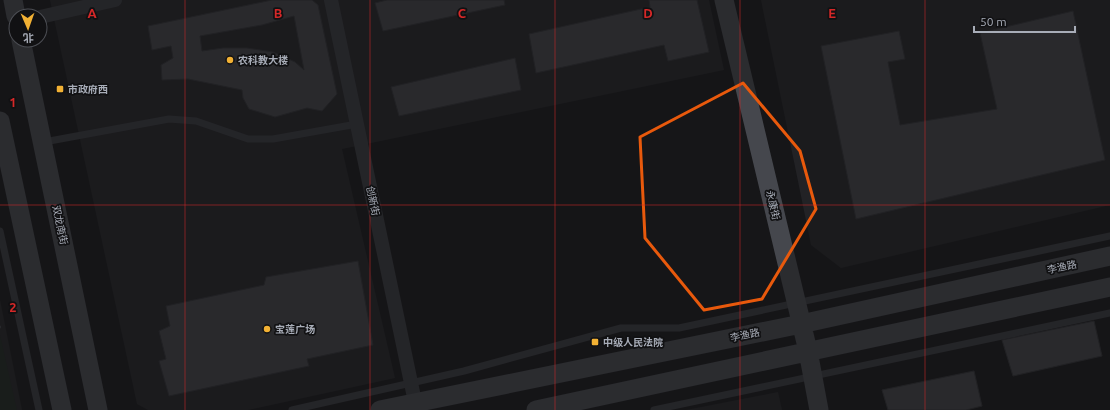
<svg xmlns="http://www.w3.org/2000/svg" width="1110" height="410" font-family="Ubuntu,'Noto Sans SC',sans-serif">
  <rect width="100%" height="100%" fill="#161618"/>
  <path fill="#222225" d="M 50,0 L 709,0 L 724,70 L 342,149 L 395,378 L 248,410 L 148,410 L 137,404 Z
    M 761,0 L 1110,0 L 1110,205 L 841,268 L 811,245 Z
    M 0,300 L 22,410 L 0,410 Z
    M 778,392 L 782,410 L 686,410 Z"/>
  <path fill="#1e261f" d="M 0,335 L 17,410 L 0,410 Z"/>
  <path fill="#404145" stroke="#303034" fill-rule="evenodd" d="M 272,0 L 312,0 L 318,5 L 337,94 L 322,111 L 307,108 L 275,117 L 249,109 L 243,98 L 242,90 L 188,79 L 162,80 L 161,65 L 173,58 L 171,46 L 152,50 L 148,26 ZM 294,16 L 304,70 L 295,62 L 273,52 L 247,48 L 223,48 L 202,51 L 200,36 L 262,25 Z
    M 387,0 L 504,0 L 505,5 L 383,31 L 375,3 Z
    M 649,0 L 697,0 L 709,52 L 668,61 L 664,45 L 536,73 L 529,34 L 650,7 Z
    M 1073,11 L 1105,160 L 856,219 L 821,46 L 899,31 L 905,59 L 888,62 L 900,125 L 997,109 L 980,33 Z
    M 515,58 L 521,90 L 399,116 L 391,87 Z
    M 358,261 L 373,345 L 307,359 L 309,366 L 169,396 L 159,361 L 166,359 L 159,331 L 170,326 L 166,306 L 264,285 L 266,277 Z
    M 1094,321 L 1102,356 L 1013,376 L 1002,340 Z
    M 974,371 L 982,406 L 966,410 L 888,410 L 882,390 Z"/>
  <g fill="none" stroke-linecap="round" stroke-linejoin="round">
    <path stroke="#3d3f44" stroke-width="2.5" stroke-dasharray="2 3" stroke-linecap="butt" d="M 0,327 L 1,327"/>
    <path stroke="#37383d" stroke-width="7" d="M 44,142 L 169,119 L 196,121 L 248,139 L 273,139 L 357,124
      M 0,231 L 39,410
      M 292,410 L 464,371 L 621,328 L 679,328 L 1110,236
      M 654,410 L 1110,313"/>
    <path stroke="#37383d" stroke-width="14" d="M 331,0 L 415,402
      M 40,17 L 115,0"/>
    <path stroke="#45474d" stroke-width="19" d="M 13,0 L 16,16
      M 724,0 L 808,351 L 819,410
      M 21,40 L 98,410
      M 0,121 L 62,410
      M 380,410 L 801,324 L 1110,256
      M 536,410 L 1110,287"/>
  </g>
  <path d="M0 0H1110V410H0ZM 743,83 L 800,151 L 816,209 L 762,299 L 704,310 L 645,238 L 640,137 Z" fill="#161618" fill-opacity=".55" fill-rule="evenodd"/>
  <path fill="none" stroke="#e8590c" stroke-width="3" stroke-linejoin="round" d="M 743,83 L 800,151 L 816,209 L 762,299 L 704,310 L 645,238 L 640,137 Z"/>
  <path fill="none" stroke="#d62828" stroke-width="1" stroke-opacity="0.55" d="M 185,0 L 185,410M 370,0 L 370,410M 555,0 L 555,410M 740,0 L 740,410M 925,0 L 925,410M 0,205 L 1110,205"/>
  <g fill="#f2b134" stroke="#111113" stroke-width="1.5">
    <circle cx="230" cy="60" r="4"/>
    <rect x="56" y="85" width="8" height="8" rx="2"/>
    <circle cx="267" cy="329" r="4"/>
    <rect x="591" y="338" width="8" height="8" rx="2"/>
  </g>
  <g text-anchor="middle" dominant-baseline="central" stroke-width="3.5" stroke-linejoin="round" paint-order="stroke">
    <g font-size="10" font-weight="bold" fill="#a8adb8" stroke="#111113" text-anchor="start">
      <text x="238" y="60">农科教大楼</text>
      <text x="68" y="89">市政府西</text>
      <text x="275" y="329">宝莲广场</text>
      <text x="603" y="342">中级人民法院</text>
    </g>
    <g font-size="10" fill="#a8adb8" stroke="#111113">
      <text transform="translate(373 201) rotate(78)">创新街</text>
      <text transform="translate(773 205) rotate(77)">永康街</text>
      <text transform="translate(60 225) rotate(78)">双龙南街</text>
      <text transform="translate(1062 267) rotate(-12)">李渔路</text>
      <text transform="translate(745 335) rotate(-12)">李渔路</text>
    </g>
  </g>
  <g font-size="13" text-anchor="middle" font-weight="bold" fill="#d62828" stroke="#111113" stroke-width="3.5" stroke-linejoin="round" paint-order="stroke">
    <text x="92" y="18">A</text>
    <text x="278" y="18">B</text>
    <text x="462" y="18">C</text>
    <text x="648" y="18">D</text>
    <text x="832" y="18">E</text>
    <text x="13" y="107">1</text>
    <text x="13" y="312">2</text>
  </g>
  <g transform="translate(28 28) rotate(178)"><circle r="19" fill="#111113" stroke="#4d4f55"/>
  <path d="M0-3L7 15L0 10L-7 15Z" fill="#f2b134"/>
  <text y="-6" font-size="11" font-weight="bold" text-anchor="middle" fill="#a8adb8">北</text>
  </g>
  <path d="M974 26v6h101v-6" fill="none" stroke="#a8adb8" stroke-width="2"/>
  <text x="980" y="26" font-size="12" fill="#a8adb8" stroke="#111113" stroke-width="3" paint-order="stroke">50 m</text>
</svg>
